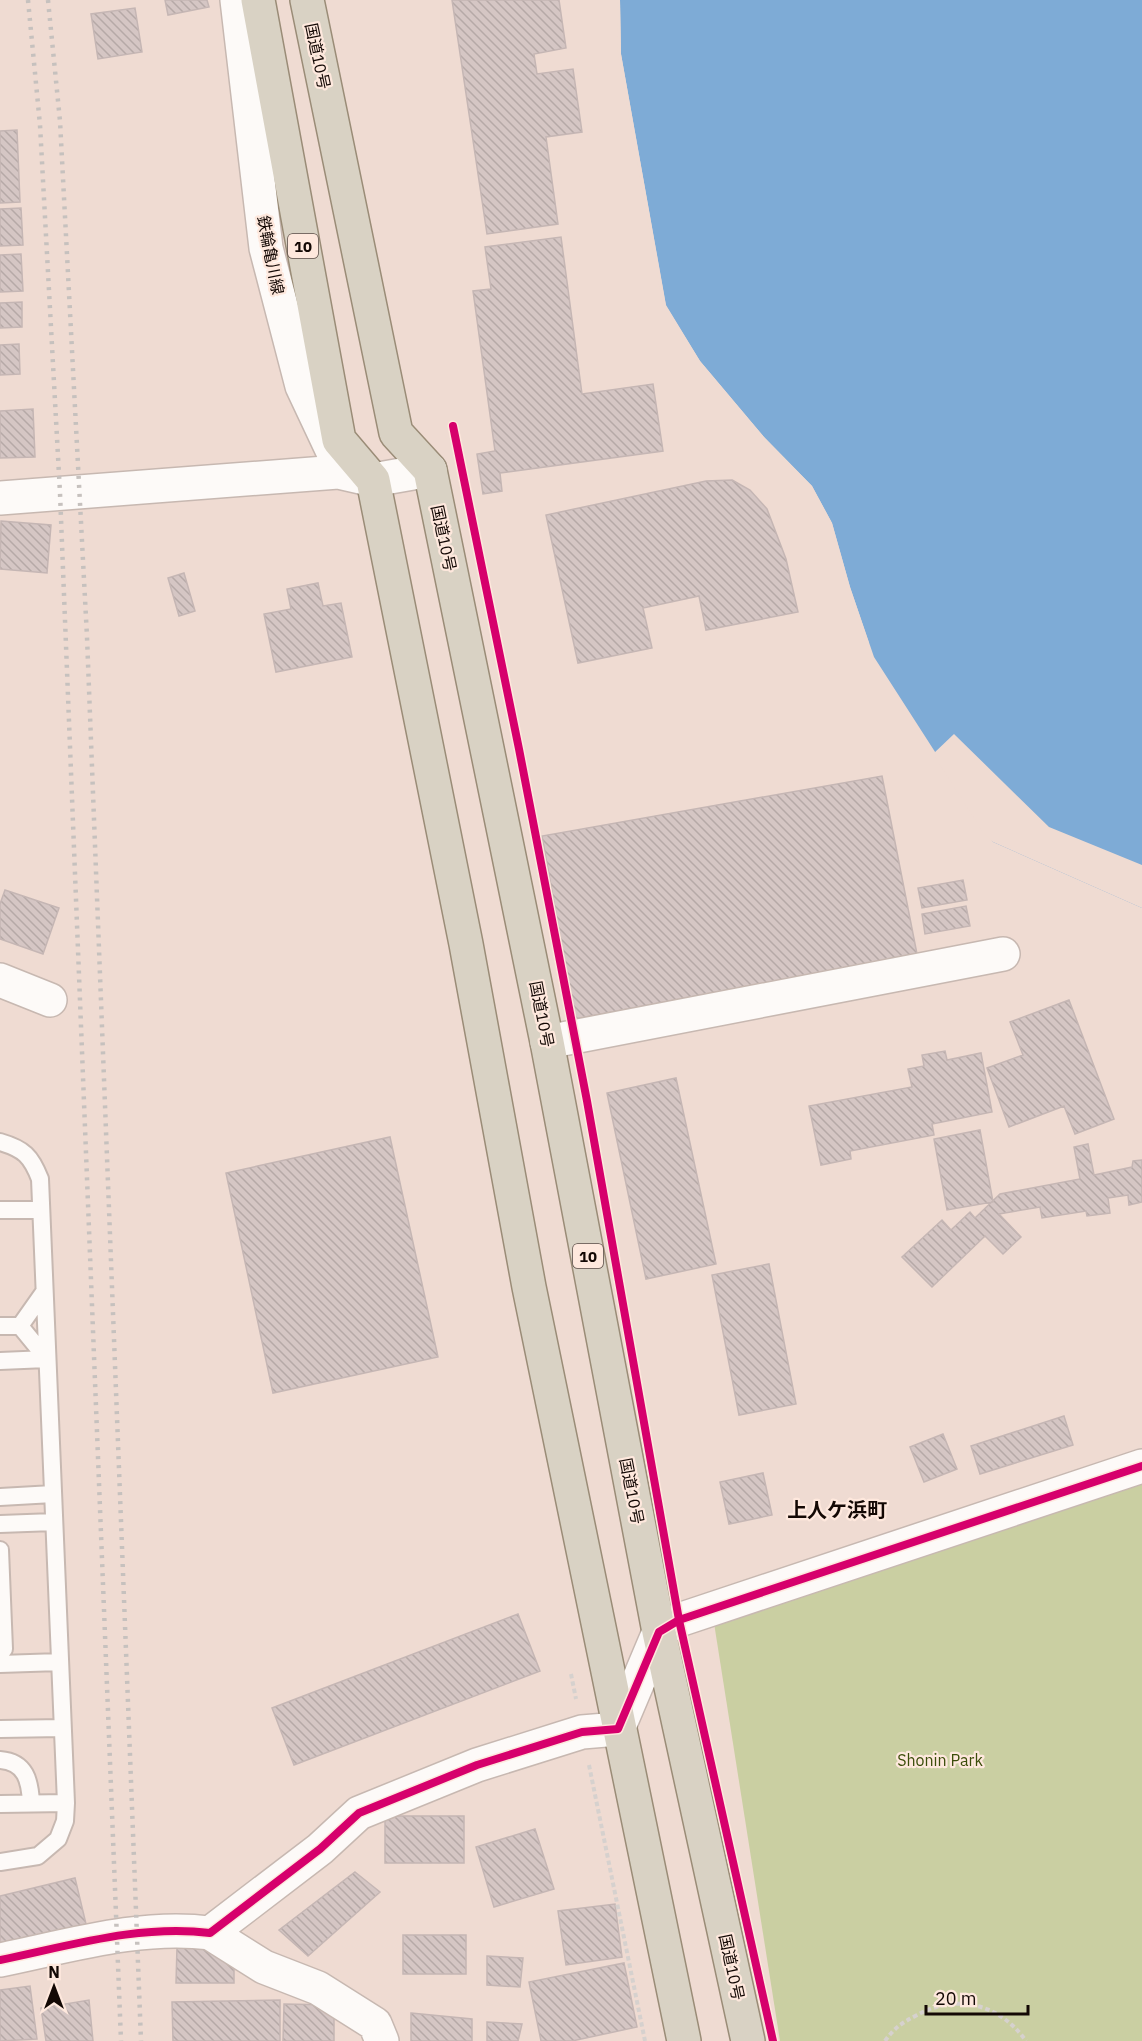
<svg xmlns="http://www.w3.org/2000/svg" width="1142" height="2041" font-family="'IBM Plex Sans','Noto Sans JP',sans-serif">
  <defs>
    <pattern id="building-back-hatch" width="6" height="6" patternUnits="userSpaceOnUse" patternTransform="scale(1.5)"><rect width="6" height="6" fill="#d5c6c4"/><path d="M-1 5l2 2M0 0l6 6M5-1l2 2" fill="none" stroke="#b6a9a7"/></pattern>
  </defs>
  <rect width="100%" height="100%" fill="#efdbd2"/>
  <path fill="#cacfa2" d="M 1142,1476 L 1142,2041 L 780,2041 L 714,1623 Z"/>
  <path fill="#7eabd6" d="M 620,0 L 1142,0 L 1142,908 L 993,842 L 874,657 L 850,587 L 832,523 L 812,486 L 764,437 L 700,361 L 666,306 L 621,54 Z"/>
  <path fill="#efdbd2" d="M 617,0 L 620,0 L 621,54 L 666,305 L 700,361 L 764,437 L 812,486 L 832,523 L 850,587 L 869,643 L 866,643 L 847,588 L 830,524 L 810,488 L 761,439 L 698,363 L 663,307 L 618,54 Z
    M 954,734 L 1049,827 L 1142,865 L 1142,908 L 993,842 L 983,832 L 933,754 Z"/>
  <path fill="url(#building-back-hatch)" stroke="#c5b6b4" stroke-width="1.5" d="M 165,0 L 207,0 L 209,7 L 168,15 Z
    M 452,0 L 559,0 L 566,48 L 534,54 L 537,74 L 573,69 L 582,132 L 546,137 L 558,224 L 487,234 Z
    M 135,8 L 142,52 L 98,59 L 91,14 Z
    M 17,130 L 20,202 L 0,203 L 0,131 Z
    M 21,208 L 23,245 L 0,246 L 0,209 Z
    M 561,237 L 582,394 L 653,384 L 663,451 L 500,473 L 502,491 L 483,494 L 477,454 L 495,451 L 473,291 L 491,289 L 485,247 Z
    M 21,254 L 23,291 L 0,292 L 0,255 Z
    M 22,302 L 22,327 L 0,328 L 0,303 Z
    M 19,344 L 20,374 L 0,375 L 0,345 Z
    M 33,409 L 35,457 L 0,458 L 0,411 Z
    M 732,480 L 750,490 L 767,509 L 786,559 L 798,612 L 706,630 L 699,596 L 643,608 L 652,648 L 578,663 L 546,515 L 706,481 Z
    M 1,521 L 51,525 L 47,573 L 0,569 Z
    M 184,573 L 195,611 L 179,616 L 168,578 Z
    M 318,583 L 323,606 L 341,603 L 352,657 L 276,672 L 264,614 L 291,609 L 287,589 Z
    M 882,776 L 917,954 L 575,1019 L 542,836 Z
    M 963,880 L 967,900 L 922,908 L 918,888 Z
    M 5,890 L 59,908 L 43,954 L 0,939 L 0,904 Z
    M 966,906 L 970,926 L 925,934 L 922,914 Z
    M 1069,1000 L 1114,1119 L 1075,1134 L 1064,1106 L 1009,1127 L 987,1068 L 1023,1055 L 1010,1022 Z
    M 945,1051 L 947,1060 L 981,1053 L 992,1112 L 932,1124 L 934,1135 L 850,1151 L 851,1159 L 821,1165 L 809,1106 L 912,1087 L 908,1069 L 924,1066 L 922,1055 Z
    M 676,1078 L 716,1264 L 646,1279 L 607,1093 Z
    M 980,1130 L 993,1202 L 947,1210 L 934,1139 Z
    M 390,1137 L 438,1357 L 273,1393 L 226,1173 Z
    M 1088,1144 L 1094,1175 L 1132,1167 L 1133,1161 L 1142,1160 L 1142,1202 L 1129,1205 L 1128,1195 L 1108,1198 L 1110,1213 L 1087,1216 L 1086,1211 L 1042,1218 L 1040,1207 L 999,1214 L 1021,1237 L 1003,1254 L 985,1236 L 932,1287 L 902,1257 L 942,1220 L 951,1230 L 970,1212 L 975,1218 L 1000,1194 L 1080,1179 L 1074,1147 Z
    M 769,1264 L 796,1404 L 739,1415 L 712,1275 Z
    M 1064,1416 L 1073,1445 L 980,1474 L 971,1446 Z
    M 943,1434 L 957,1469 L 924,1482 L 910,1447 Z
    M 763,1473 L 772,1515 L 729,1524 L 720,1482 Z
    M 518,1614 L 540,1671 L 294,1765 L 272,1708 Z
    M 385,1816 L 464,1816 L 464,1863 L 385,1863 Z
    M 535,1829 L 554,1889 L 494,1907 L 476,1847 Z
    M 355,1872 L 380,1892 L 308,1956 L 279,1930 Z
    M 75,1878 L 86,1924 L 0,1945 L 0,1896 Z
    M 615,1904 L 622,1957 L 566,1965 L 558,1911 Z
    M 403,1935 L 466,1935 L 466,1974 L 403,1974 Z
    M 177,1947 L 234,1950 L 234,1983 L 176,1983 Z
    M 487,1956 L 523,1958 L 520,1987 L 487,1985 Z
    M 624,1963 L 637,2027 L 572,2041 L 541,2041 L 529,1982 Z
    M 30,1986 L 37,2039 L 0,2041 L 0,1990 Z
    M 89,2000 L 93,2041 L 46,2041 L 41,2008 Z
    M 280,2000 L 280,2041 L 173,2041 L 172,2002 Z
    M 284,2004 L 334,2005 L 334,2041 L 283,2041 Z
    M 411,2013 L 472,2019 L 472,2041 L 411,2041 Z
    M 487,2022 L 522,2024 L 518,2041 L 487,2041 Z"/>
  <g fill="none" stroke-linecap="round" stroke-linejoin="round">
    <g stroke="#c7b8b1" stroke-width="20">
      <path id="service" d="M 0,1142 C 24,1149 31,1156 40,1179 L 66,1803 L 65,1821 L 58,1839 L 38,1856 L 0,1862
        M 0,1210 L 41,1210
        M 0,1326 L 20,1326 L 44,1292
        M 20,1326 L 47,1359
        M 0,1361 L 47,1359
        M 0,1497 L 53,1494
        M 0,1524 L 54,1522
        M 0,1550 L 4,1649 L 0,1654
        M 0,1664 L 60,1662
        M 0,1729 L 62,1728
        M 0,1760 C 26,1762 30,1781 31,1803
        M 0,1804 L 66,1803"/>
    </g>
    <g stroke="#c7b8b1" stroke-width="36">
      <path id="minor" d="M 0,498 L 338,472 L 373,480 L 430,470
        M 0,980 L 50,1000
        M 547,1042 L 1003,954
        M 210,1933 L 264,1967 L 318,1988 L 375,2024 L 382,2041
        M 0,1960 C 69,1946 140,1924 210,1933 L 320,1849 L 359,1813 L 477,1765 L 582,1732 L 618,1729 L 659,1632 L 679,1620 L 1142,1466"/>
    </g>
    <g stroke="#c7b8b1" stroke-width="36">
      <path id="secondary" d="M 237,0 L 266,248 L 302,386 L 334,454 L 342,459"/>
    </g>
    <g stroke="#9a8c77" stroke-width="36">
      <path id="trunk" d="M 258,0 L 339,440 L 373,480 L 466,944 L 529,1287 L 684,2041
        M 307,0 L 396,433 L 430,470 L 547,1042 L 659,1632 L 748,2041"/>
    </g>
    <path stroke="#d6d1ce" stroke-width="4" stroke-dasharray="4.5 3" stroke-linecap="butt" d="M 453,426 L 457,448
      M 571,1674 L 576,1699
      M 589,1765 L 645,2041
      M 885,2041 C 895,2027 902,2023 917,2015 C 957,1993 1000,2004 1026,2041"/>
    <use href="#service" stroke="#fdfaf8" stroke-width="16"/>
    <use href="#minor" stroke="#fdfaf8" stroke-width="33"/>
    <use href="#secondary" stroke="#fdfaf8" stroke-width="33"/>
    <use href="#trunk" stroke="#d9d2c4" stroke-width="33"/>
    <path stroke="#c6c1be" stroke-width="4.5" stroke-dasharray="3 6" stroke-linecap="butt" d="M 28,0 L 40,125 L 60,493 L 121,2041
      M 48,0 L 60,121 L 87,637 L 141,2041"/>
    <g stroke="#fee8dd" stroke-width="11">
      <path id="cycleway" d="M 453,426 L 519,749 L 587,1101 L 679,1620 L 773,2041
        M 0,1960 C 69,1946 140,1924 210,1933 L 320,1849 L 359,1813 L 477,1765 L 582,1732 L 618,1729 L 659,1632 L 679,1620 L 1142,1466"/>
    </g>
    <use href="#cycleway" stroke="#d6006c" stroke-width="8"/>
  </g>
  <g text-anchor="middle" dominant-baseline="central" stroke-width="4.5" stroke-linejoin="round" paint-order="stroke">
    <g fill="#fee8dd" stroke="#5a4b45" stroke-width="1.5">
      <rect x="288" y="234" width="30" height="24" rx="4.5"/>
      <rect x="573" y="1244" width="30" height="24" rx="4.5"/>
    </g>
    <g font-size="15" font-weight="bold" fill="#130804">
      <text x="303" y="246">10</text>
      <text x="588" y="1256">10</text>
    </g>
    <g font-size="16" fill="#130804" stroke="#fee8dd">
      <text transform="translate(318 56) rotate(78)">国道10号</text>
      <text transform="translate(271 255) rotate(79)">鉄輪亀川線</text>
      <text transform="translate(444 538) rotate(78)">国道10号</text>
      <text transform="translate(542 1014) rotate(79)">国道10号</text>
      <text transform="translate(632 1491) rotate(79)">国道10号</text>
      <text transform="translate(732 1967) rotate(78)">国道10号</text>
    </g>
    <g font-size="16" fill="#3b4d0a" stroke="#fee8dd">
      <text x="940" y="1760">Shonin Park</text>
    </g>
    <g font-size="20" font-weight="bold" fill="#130804" stroke="#fee8dd">
      <text x="837" y="1509">上人ケ浜町</text>
    </g>
  </g>
  <g transform="translate(54 1987)" stroke="#fee8dd" stroke-width="4.5" paint-order="stroke">
  <path d="M0-4.5L10 22L0 15L-10 22Z" fill="#130804"/>
  <text y="-9" font-size="16" font-weight="bold" text-anchor="middle" fill="#130804">N</text>
  </g>
  <path d="M926 2005v9h102v-9" fill="none" stroke="#130804" stroke-width="3"/>
  <text x="935" y="2005" font-size="18" fill="#130804" stroke="#fee8dd" stroke-width="4.5" paint-order="stroke">20 m</text>
</svg>
